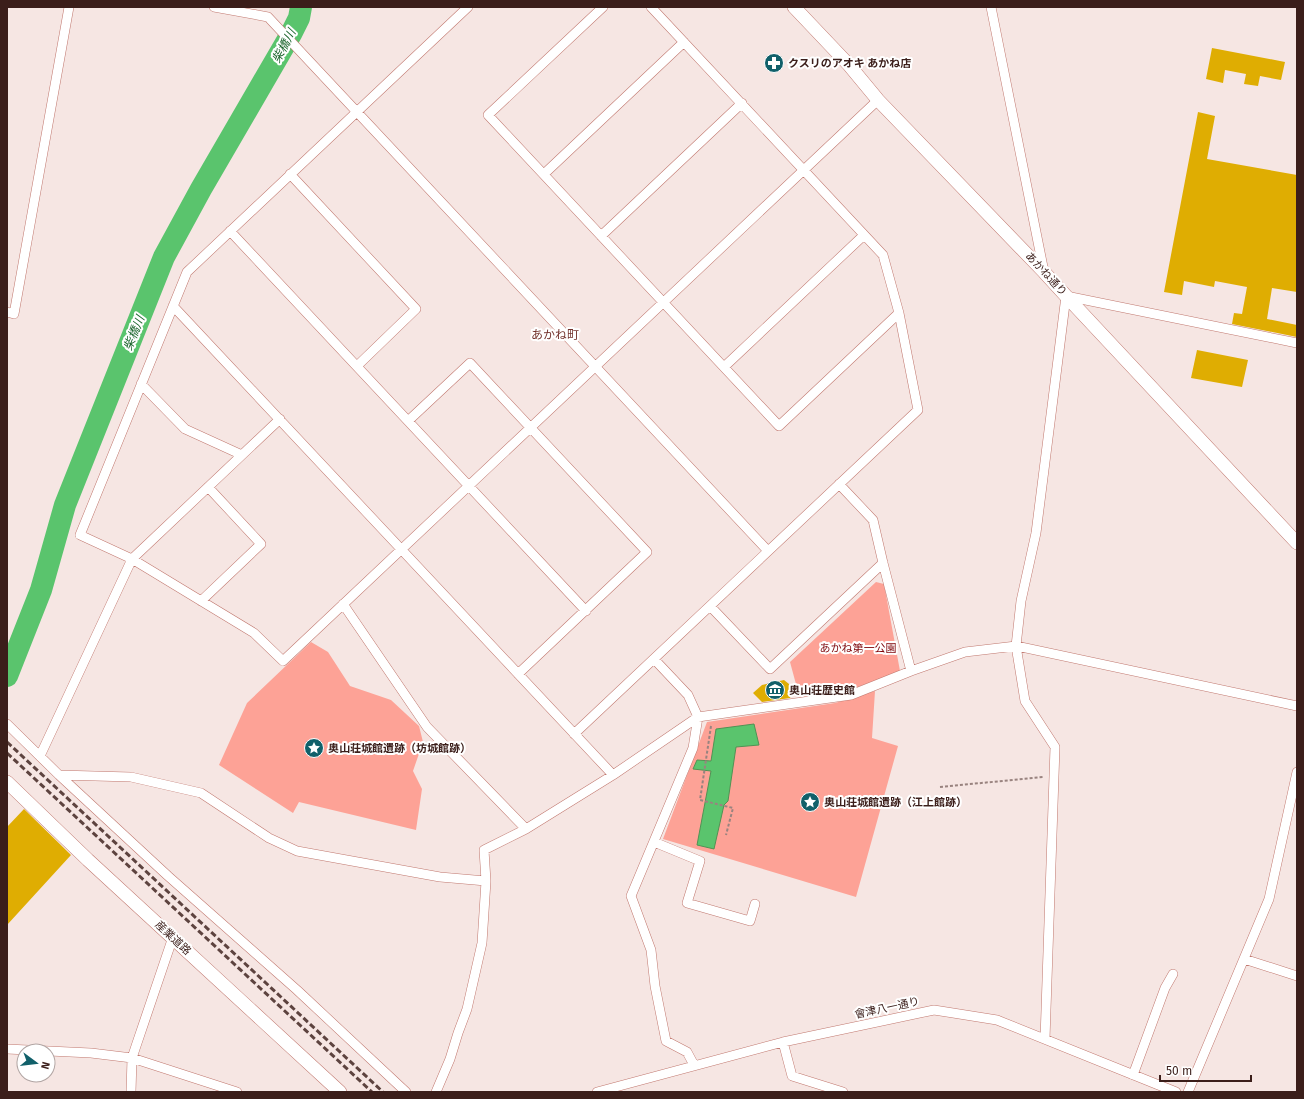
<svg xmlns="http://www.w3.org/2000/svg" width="1304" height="1099" font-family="'Fira Sans','Noto Sans JP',sans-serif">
  <rect width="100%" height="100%" fill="#f6e6e3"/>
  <path fill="#fda296" d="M 876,582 L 884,584 L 900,671 L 845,692 L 800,699 L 790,662 Z
    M 311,642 L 328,652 L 350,686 L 391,700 L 419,726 L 423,742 L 413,771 L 422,789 L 416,830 L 299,802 L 293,813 L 219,765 L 247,703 Z
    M 875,691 L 872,738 L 898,746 L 856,897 L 663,839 L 707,722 L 835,703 Z"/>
  <path fill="#5ac46d" stroke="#519254" d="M 754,724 L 759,745 L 736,747 L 728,801 L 724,805 L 714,849 L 697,845 L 711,771 L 693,769 L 697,760 L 711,761 L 716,729 Z"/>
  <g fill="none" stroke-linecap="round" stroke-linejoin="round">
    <path stroke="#5ac46d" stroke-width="22" d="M 7,676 L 41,590 L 65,505 L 164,257 L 201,189 L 291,34 L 299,18 L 301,7"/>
  </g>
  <path fill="#dfad02" d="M 1212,48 L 1285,62 L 1281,80 L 1260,76 L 1258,86 L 1244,84 L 1246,74 L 1225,70 L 1223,83 L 1206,79 Z
    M 1198,112 L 1215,116 L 1207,159 L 1297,175 L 1297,292 L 1272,288 L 1267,319 L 1297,325 L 1297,337 L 1232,324 L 1234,313 L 1242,314 L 1247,287 L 1215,281 L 1214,287 L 1184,281 L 1182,295 L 1164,292 Z
    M 1197,350 L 1248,360 L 1242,387 L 1191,378 Z
    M 784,680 L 794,688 L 790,698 L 762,702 L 753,693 L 762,685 Z
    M 24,809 L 71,855 L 7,925 L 7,827 Z"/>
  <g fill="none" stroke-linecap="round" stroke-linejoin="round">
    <g stroke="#c1786f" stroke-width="10">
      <path id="street" d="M 214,7 L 268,17 L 768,551
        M 468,7 L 187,272 L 80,535 L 132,559 L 254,633 L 283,661 L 878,100
        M 603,7 L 488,115 L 779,426 L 899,313
        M 991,7 L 1044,272
        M 290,174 L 416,309 L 357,366
        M 544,174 L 684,42
        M 230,231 L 586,611
        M 601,236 L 742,103
        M 173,306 L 613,775
        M 7,312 L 14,314 L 69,7
        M 724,367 L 864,235
        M 141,384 L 185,429 L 242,455
        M 408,421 L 470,363 L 647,552 L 518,674
        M 839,484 L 873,520 L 883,563 L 911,671
        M 201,601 L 261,544 L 208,487
        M 343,604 L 427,727 L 526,829
        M 710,606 L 770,669 L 883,563
        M 654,659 L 688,695 L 698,717 L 693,748 L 631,896 L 651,950 L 655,986 L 666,1041 L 687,1052 L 694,1065
        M 7,724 L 59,775 L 168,876 L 297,990 L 406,1092
        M 574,734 L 918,410 L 899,313 L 883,255 L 651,7
        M 40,756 L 132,559 L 280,419
        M 59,775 L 131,777 L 201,793 L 269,838 L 297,851 L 440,877 L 486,881 L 484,850 L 526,829 L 613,775 L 698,717 L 851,695 L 911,671 L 965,652 L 1016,646 L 1297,706
        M 654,842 L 700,861 L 687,903 L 750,921 L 755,904
        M 1244,959 L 1297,976
        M 1045,1039 L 1055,747 L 1025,701 L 1016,646 L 1021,601 L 1036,533 L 1066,296 L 1297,343
        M 783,1042 L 792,1076 L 843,1092
        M 7,1049 L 91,1053 L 132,1058 L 237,1092
        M 1133,1075 L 1165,988 L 1173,974
        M 131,1092 L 132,1058 L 136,1046 L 173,937
        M 436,1092 L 450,1059 L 458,1033 L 467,1009 L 482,943 L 486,881
        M 597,1092 L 783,1042 L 934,1010 L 997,1020 L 1176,1092
        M 1188,1092 L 1269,899 L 1297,772"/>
    </g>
    <g stroke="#c1786f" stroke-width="14">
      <path id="secondary" d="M 794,7 L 849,65 L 878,100 L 1044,272 L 1066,296 L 1297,543
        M 7,782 L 88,860 L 340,1092"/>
    </g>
    <path stroke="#99837f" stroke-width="2" stroke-dasharray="3 2" stroke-linecap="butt" d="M 711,726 L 700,800 L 733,808 L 726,835
      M 940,787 L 1043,777"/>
    <use href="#street" stroke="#fff" stroke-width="9"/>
    <use href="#secondary" stroke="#fff" stroke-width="13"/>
    <path stroke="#5d433f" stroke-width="3" stroke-dasharray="6 3" stroke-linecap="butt" d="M 7,742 L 383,1092
      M 7,753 L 372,1092"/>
  </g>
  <defs>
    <g id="pharmacy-disc" transform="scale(1)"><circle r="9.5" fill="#11606a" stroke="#fff"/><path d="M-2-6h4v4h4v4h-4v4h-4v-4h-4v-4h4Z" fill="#fff"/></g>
    <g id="museum-disc" transform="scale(1)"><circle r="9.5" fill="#11606a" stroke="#fff"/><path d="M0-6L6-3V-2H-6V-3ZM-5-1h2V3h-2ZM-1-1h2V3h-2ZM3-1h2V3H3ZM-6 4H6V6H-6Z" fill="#fff"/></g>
    <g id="sight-disc" transform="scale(1)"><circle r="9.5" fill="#11606a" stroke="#fff"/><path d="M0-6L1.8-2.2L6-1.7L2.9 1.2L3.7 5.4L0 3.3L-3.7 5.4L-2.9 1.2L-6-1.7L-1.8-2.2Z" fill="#fff"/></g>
  </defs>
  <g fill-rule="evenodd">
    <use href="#pharmacy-disc" x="774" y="63"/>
    <use href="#museum-disc" x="775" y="690"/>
    <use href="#sight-disc" x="314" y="748"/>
    <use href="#sight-disc" x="810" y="802"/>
  </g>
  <g text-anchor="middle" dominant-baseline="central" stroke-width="4" stroke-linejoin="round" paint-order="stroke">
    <g font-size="11" font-weight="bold" fill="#3b1e1a" stroke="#fff" text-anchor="start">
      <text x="788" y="63">クスリのアオキ あかね店</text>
      <text x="789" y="690">奥山荘歴史館</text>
      <text x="328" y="748">奥山荘城館遺跡（坊城館跡）</text>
      <text x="824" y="802">奥山荘城館遺跡（江上館跡）</text>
    </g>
    <g font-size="11" fill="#3b1e1a" stroke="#fff">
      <text transform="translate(1046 274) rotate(47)">あかね通り</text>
      <text transform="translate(173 938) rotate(43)">産業道路</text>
      <text transform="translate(887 1008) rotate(-12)">會津八一通り</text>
    </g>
    <g font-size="11" fill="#7d0308" stroke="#fff">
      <text x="858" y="648">あかね第一公園</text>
    </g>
    <g font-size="12" font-style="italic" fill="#1c652d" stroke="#fff">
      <text transform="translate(284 46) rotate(-62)">柴橋川</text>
      <text transform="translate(134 333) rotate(-68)">柴橋川</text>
    </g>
    <g font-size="12" fill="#73322c" stroke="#fff">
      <text x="555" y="335">あかね町</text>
    </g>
  </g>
  <rect width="1304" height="1099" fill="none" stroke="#3b1e1a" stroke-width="16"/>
  <g transform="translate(36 1063) rotate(105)"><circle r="19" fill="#ffffff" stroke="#b1a5a3"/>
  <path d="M0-3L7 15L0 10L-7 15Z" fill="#11606a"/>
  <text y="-6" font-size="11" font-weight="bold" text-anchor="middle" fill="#3b1e1a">N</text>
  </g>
  <path d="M1160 1075v6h91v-6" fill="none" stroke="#3b1e1a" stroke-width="2"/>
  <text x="1166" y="1075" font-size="12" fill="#3b1e1a" stroke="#ffffff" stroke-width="3" paint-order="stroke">50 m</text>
</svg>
